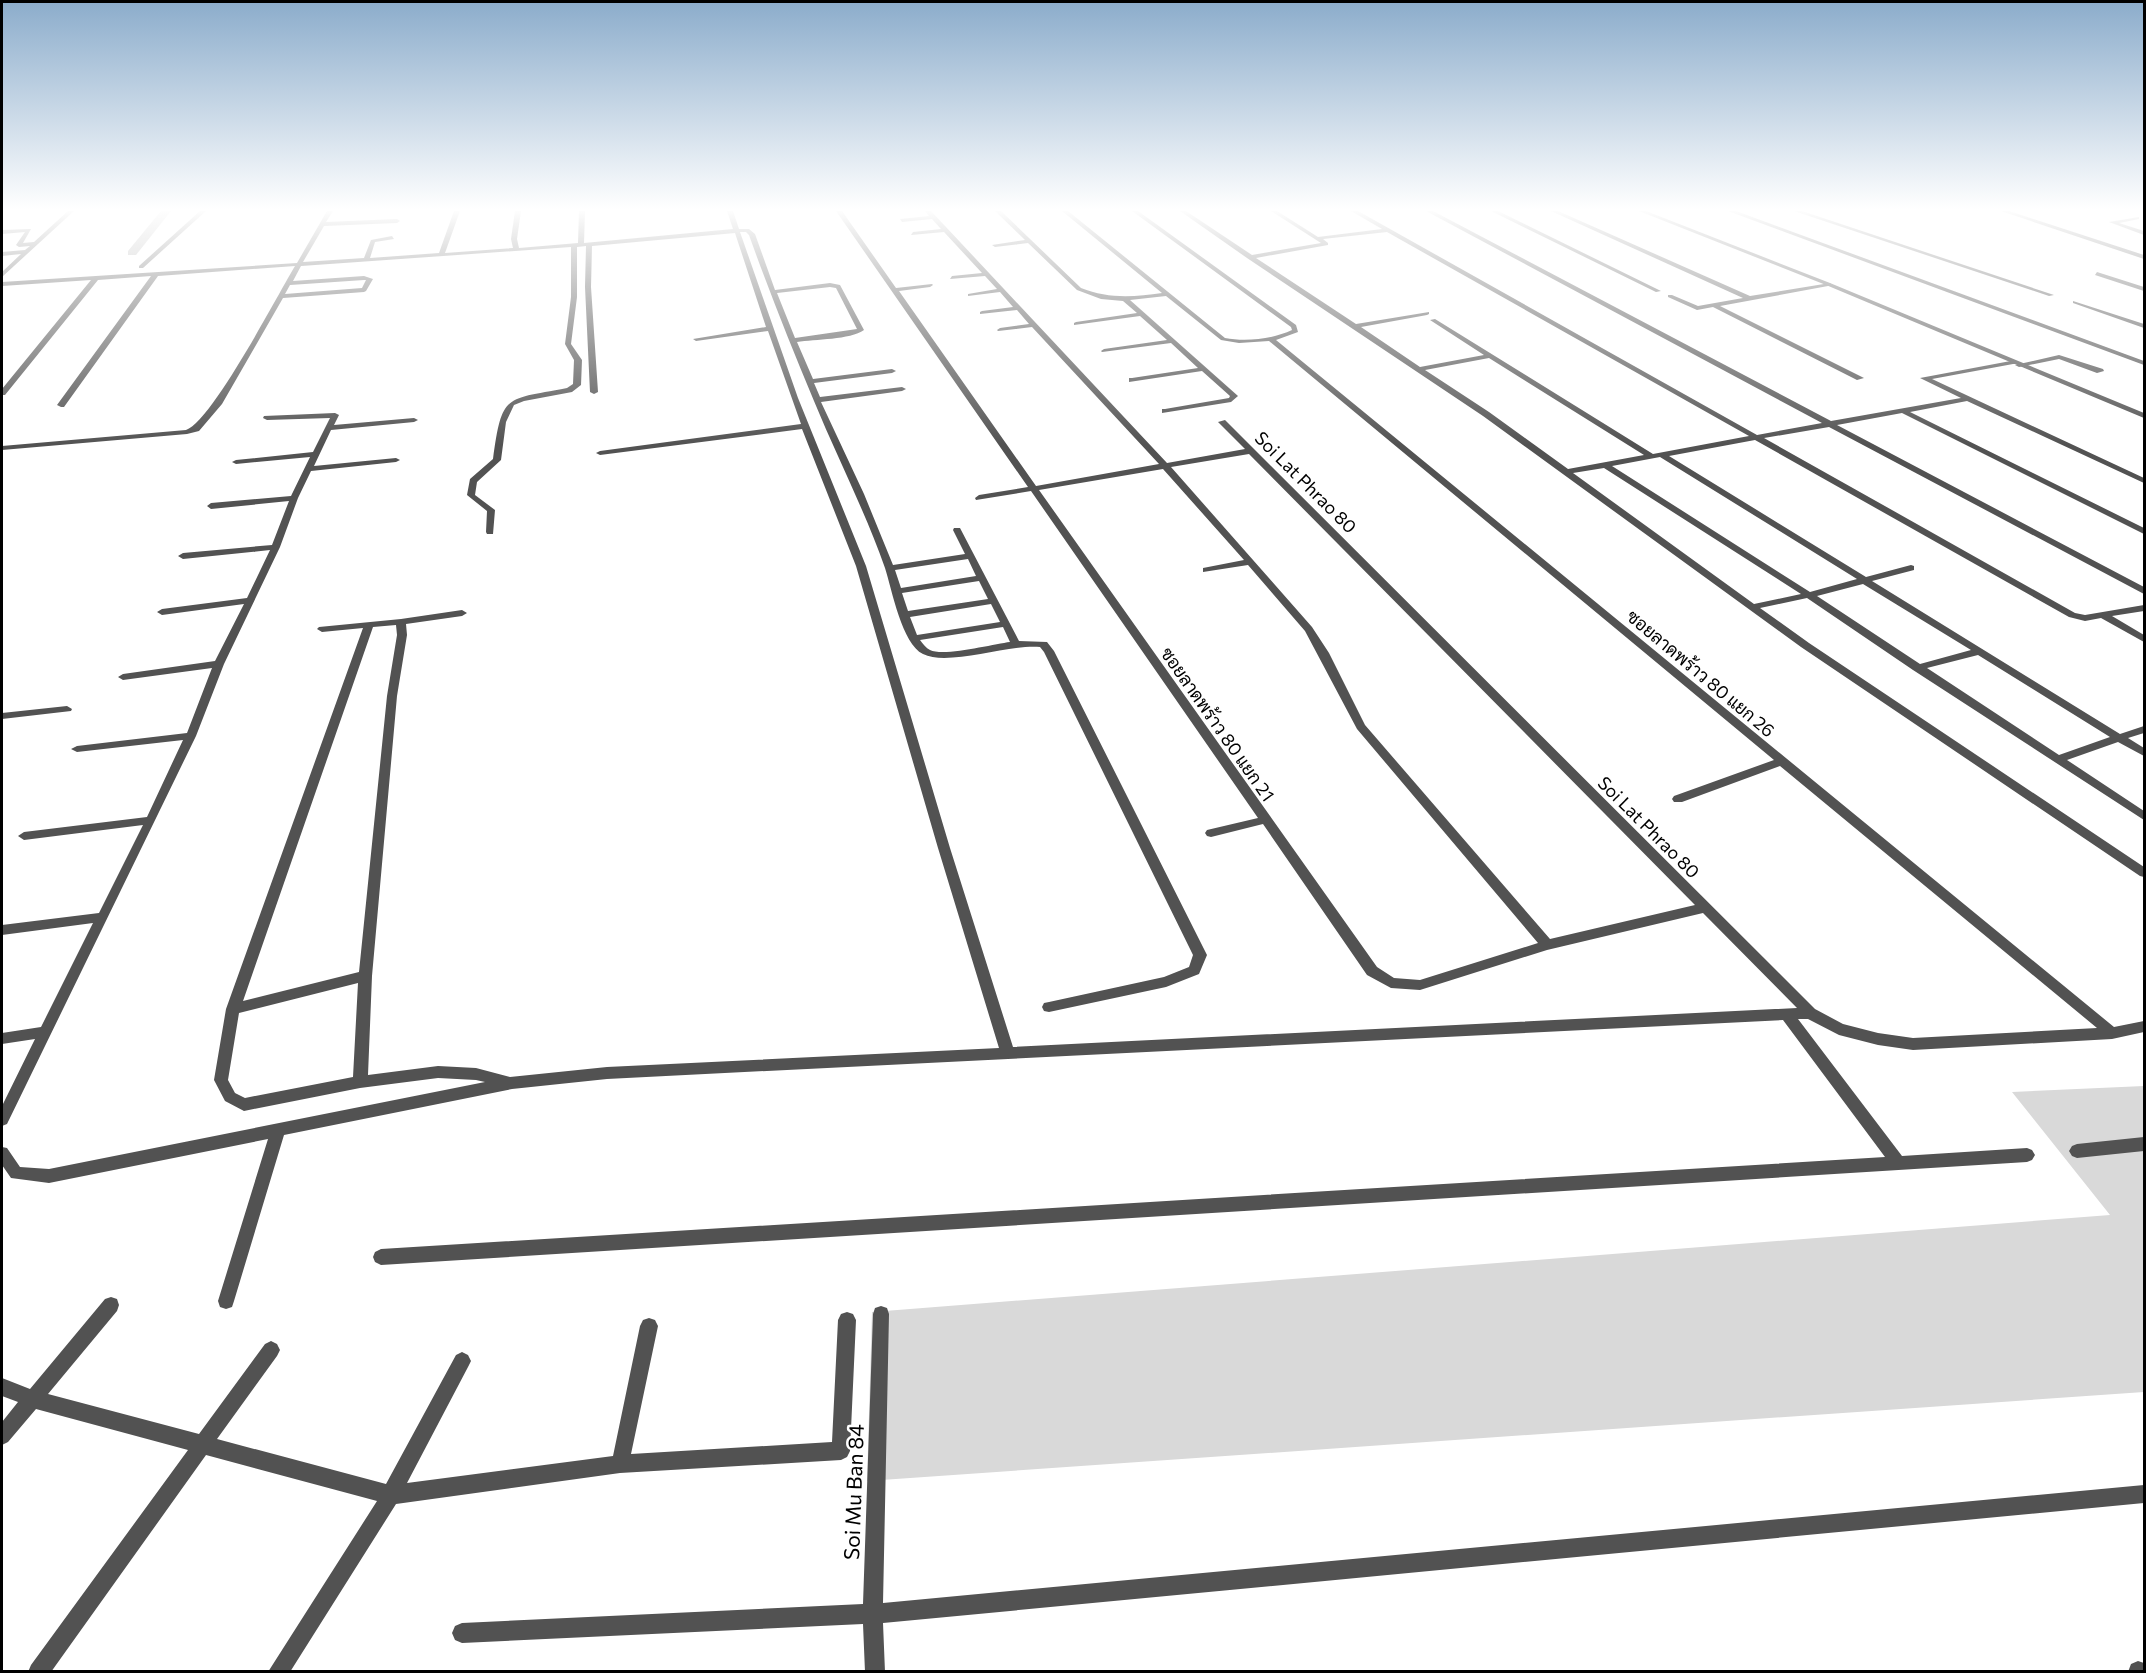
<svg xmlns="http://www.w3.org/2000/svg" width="2146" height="1673" font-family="Commissioner,Sarabun,sans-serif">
  <rect width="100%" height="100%" fill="#fff"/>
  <path fill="#d9d9d9" d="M 2144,1086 L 2144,1392 L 867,1481 L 872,1312 L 2110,1215 L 2012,1092 Z"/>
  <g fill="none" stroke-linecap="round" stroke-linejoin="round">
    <path fill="#a0a0a0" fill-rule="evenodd" d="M 161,211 L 171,211 L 136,255 L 128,255 L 128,251 Z"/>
    <path fill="#525252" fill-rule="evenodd" d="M 68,211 L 74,211 L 2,277 L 2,272 L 21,254 L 2,256 L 2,252 L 25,250 L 30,246 L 19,247 L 16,245 L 25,232 L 2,234 L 2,230 L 31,229 L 23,243 L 34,242 Z
      M 200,211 L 206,211 L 143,268 L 139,268 L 139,266 Z
      M 327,211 L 333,211 L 326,222 L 397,219 L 400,221 L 397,223 L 324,226 L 303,262 L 364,258 L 371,240 L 392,236 L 394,239 L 375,242 L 370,258 L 439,253 L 454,211 L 460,211 L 445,253 L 513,248 L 511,239 L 515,211 L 521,211 L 517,239 L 519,248 L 578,243 L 579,211 L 585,211 L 584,243 L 733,229 L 727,211 L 733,211 L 739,229 L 749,229 L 755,234 L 775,290 L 830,283 L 840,285 L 864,330 C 850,340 815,339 797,342 L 813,379 L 892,369 L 896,371 L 892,373 L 814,383 L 820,397 L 902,387 L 906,389 L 902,391 L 821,402 L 864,494 L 893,565 L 965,554 L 953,530 L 954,528 L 960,528 L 1019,641 L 1047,642 L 1054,651 L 1207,955 L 1199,974 L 1166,987 L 1049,1012 L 1044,1011 L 1042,1007 L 1044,1003 L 1049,1002 L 1164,977 L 1189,967 L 1193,955 L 1044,652 L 1040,647 C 1008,644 948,667 923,654 C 902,644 892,590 885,568 C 865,511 837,457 814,401 C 791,346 769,291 749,235 L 746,232 L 740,232 L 798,398 L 866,566 L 950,848 L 1013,1047 L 1797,1008 L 1703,913 L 1547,950 L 1420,990 L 1391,988 L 1367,975 L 1263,824 L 1211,837 L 1207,836 L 1205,833 L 1207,830 L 1258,818 L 1031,491 L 976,500 L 975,498 L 979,495 L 1028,487 L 836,211 L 842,211 L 896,288 L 932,284 L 933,285 L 930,287 L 899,291 L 1036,486 L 1159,464 L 1032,327 L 998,331 L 997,330 L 1000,328 L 1029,324 L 1017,310 L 980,314 L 980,312 L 982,311 L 1013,307 L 1000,292 L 968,296 L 968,294 L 997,289 L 985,276 L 950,279 L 952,276 L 982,273 L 944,232 L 911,235 L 913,232 L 941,229 L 932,219 L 902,222 L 900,219 L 929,216 L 925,211 L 931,211 L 1167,463 L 1245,449 L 1218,422 L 1225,420 L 1815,1009 L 1843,1024 L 1878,1033 L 1913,1038 L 2097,1028 L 1780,766 L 1682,802 L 1674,802 L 1672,799 L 1674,796 L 1774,760 L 1269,341 L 1239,343 L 1221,340 L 1166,296 L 1130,300 L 1238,396 L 1231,402 L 1162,413 L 1162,409 L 1165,409 L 1229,398 L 1230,396 L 1202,371 L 1129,382 L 1129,378 L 1132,378 L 1198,368 L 1171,343 L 1102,352 L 1101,351 L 1104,349 L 1167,340 L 1140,316 L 1074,325 L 1074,323 L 1076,322 L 1137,313 L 1123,301 L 1101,299 L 1077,290 L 1028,243 L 995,247 L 992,245 L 1025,240 L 995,211 L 1001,211 L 1081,288 C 1108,299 1134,297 1162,293 L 1062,211 L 1068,211 L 1225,338 C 1246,342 1273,339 1292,330 L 1291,327 L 1132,211 L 1138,211 L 1296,325 L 1298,332 L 1276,340 L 2114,1027 L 2144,1021 L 2144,1032 L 2112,1039 L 1913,1050 L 1878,1045 L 1839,1035 L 1808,1019 L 1798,1019 L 1902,1156 L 2027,1148 L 2032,1150 L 2035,1155 L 2032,1160 L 2027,1162 L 381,1265 L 375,1262 L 373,1257 L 375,1252 L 381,1249 L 1885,1157 L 1783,1020 L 607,1079 L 512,1089 L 284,1135 L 234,1301 L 232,1307 L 226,1309 L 220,1307 L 218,1301 L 268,1139 L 49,1183 L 11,1178 L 2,1165 L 2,1147 L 7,1148 L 20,1167 L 49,1169 L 485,1082 L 476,1080 L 438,1078 L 360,1088 L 244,1111 L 225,1101 L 214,1080 L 226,1009 L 363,628 L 322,632 L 317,629 L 319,627 L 401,619 L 462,610 L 467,613 L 462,616 L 406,624 L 407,635 L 397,696 L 372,976 L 368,1075 L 438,1066 L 476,1068 L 510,1077 L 607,1067 L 999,1048 L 938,848 L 856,566 L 802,429 L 600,455 L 596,453 L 600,451 L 801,424 L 768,331 L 696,341 L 693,339 L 766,327 L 735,233 L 592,246 L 591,287 L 598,392 L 594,394 L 590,392 L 585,287 L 586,246 L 577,247 L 577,297 L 571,344 L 582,360 L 581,385 L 572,392 L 524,401 L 514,405 L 506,422 L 501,460 L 477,482 L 475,495 L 495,510 L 493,534 L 487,534 L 486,532 L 487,511 L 467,495 L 470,479 L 493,459 C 502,393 505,400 567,388 L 573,384 L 574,360 L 565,344 L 571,297 L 571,247 L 301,266 L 293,281 L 364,276 L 373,279 L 366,291 L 364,292 L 283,298 L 222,404 L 199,431 L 187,434 L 2,450 L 2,446 L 186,430 C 212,421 277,296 295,266 L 158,276 L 64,407 L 61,407 L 57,405 L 151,276 L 98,280 L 5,395 L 2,395 L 2,389 L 91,280 L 2,286 L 2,282 L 297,263 ZM 364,280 L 366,280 L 362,288 L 285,294 L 290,285 ZM 830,287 L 836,288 L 857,329 L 795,338 L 777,293 ZM 1249,454 L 1695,905 L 1550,939 L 1365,725 L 1329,653 L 1312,627 L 1171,467 ZM 1163,469 L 1244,560 L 1203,568 L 1203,572 L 1248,565 L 1305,631 L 1357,729 L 1538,943 L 1420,980 L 1394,978 L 1377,967 L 1039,490 ZM 968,559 L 976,576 L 901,588 L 895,570 ZM 979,581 L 988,599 L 908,611 L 902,593 ZM 991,604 L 1000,622 L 917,635 L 910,617 ZM 396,625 L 397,635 L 387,696 L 359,972 L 243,1001 L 373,627 ZM 1003,627 L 1010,642 C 993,644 944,657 930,650 C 926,648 923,644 920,640 ZM 358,983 L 353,1077 L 245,1098 L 235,1093 L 228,1080 L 239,1013 Z
      M 1180,211 L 1186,211 L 1252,255 L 1321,243 L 1271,211 L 1277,211 L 1318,237 L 1382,229 L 1351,211 L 1358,211 L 1757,435 L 1822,423 L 1426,211 L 1433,211 L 1831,421 L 1961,398 L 1920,378 L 2016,360 L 2016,364 L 2013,364 L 1932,379 L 2144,478 L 2144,483 L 1967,401 L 1910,412 L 2144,528 L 2144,534 L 1902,413 L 1837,425 L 2144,587 L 2144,594 L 1829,427 L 1764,438 L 2075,613 L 2085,615 L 2144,605 L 2144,611 L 2112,616 L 2144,635 L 2144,642 L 2101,618 L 2085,621 L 2069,617 L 1755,440 L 1669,456 L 1866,577 L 1911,565 L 1914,566 L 1914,570 L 1872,581 L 2120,734 L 2144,726 L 2144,733 L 2128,738 L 2144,748 L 2144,756 L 2118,742 L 2067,760 L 2144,811 L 2144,820 L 1913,670 L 1807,598 L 1760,608 L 1809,643 L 2144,867 L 2144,877 L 2140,876 L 1801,647 L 1483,416 L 1247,258 ZM 1387,232 L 1749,436 L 1653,454 L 1435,319 L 1430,320 L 1484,355 L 1420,367 L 1361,327 L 1427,315 L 1429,314 L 1429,312 L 1356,324 L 1256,258 L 1328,245 L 1328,243 L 1323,239 ZM 1489,358 L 1644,455 L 1568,469 L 1489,412 L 1425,370 ZM 1660,457 L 1857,579 L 1810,592 L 1612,466 ZM 1604,468 L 1801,594 L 1754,604 L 1573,473 ZM 1863,584 L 1971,650 L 1920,664 L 1817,596 ZM 1978,655 L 2110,737 L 2059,755 L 1927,668 Z
      M 1491,211 L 1498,211 L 1661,291 L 1656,292 Z
      M 1551,211 L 1558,211 L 1750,296 L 1830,283 L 1831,284 L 1828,286 L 1720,306 L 1864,378 L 1857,380 L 1713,307 L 1697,310 L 1668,297 L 1668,295 L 1672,295 L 1698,306 L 1743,298 Z
      M 1728,211 L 1736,211 L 2144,361 L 2144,365 Z
      M 1794,211 L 1802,211 L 2054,295 L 2049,296 Z
      M 2001,211 L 2009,211 L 2144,255 L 2144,259 Z
      M 2139,217 L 2139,219 L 2119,223 L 2144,231 L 2144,235 L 2109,222 Z
      M 2097,272 L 2144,287 L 2144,291 L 2095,275 Z
      M 2073,301 L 2144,324 L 2144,328 L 2073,303 Z
      M 2059,355 L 2103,369 L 2104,371 L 2097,373 L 2059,359 L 2019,367 L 2015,365 Z
      M 335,413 L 339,415 L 334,425 L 414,418 L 418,420 L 414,422 L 331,430 L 314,466 L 396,458 L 400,460 L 396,462 L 311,471 L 298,498 L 280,547 L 224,664 L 196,736 L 7,1124 L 2,1126 L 2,1106 L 35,1039 L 2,1044 L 2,1033 L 41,1027 L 93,923 L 2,935 L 2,925 L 99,913 L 143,825 L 24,840 L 18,836 L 24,832 L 147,817 L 183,740 L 77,752 L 71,749 L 77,746 L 187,733 L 212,668 L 123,680 L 118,677 L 123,674 L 215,661 L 244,604 L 162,615 L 157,612 L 162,609 L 247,598 L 270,550 L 183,559 L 178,556 L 183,553 L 272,545 L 289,501 L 211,509 L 207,506 L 211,503 L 291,496 L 310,457 L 236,464 L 232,462 L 236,460 L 313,452 L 330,418 L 267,420 L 263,418 L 264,416 Z
      M 67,706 L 72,709 L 71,711 L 2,719 L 2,713 Z
      M 2144,1137 L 2144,1151 L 2077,1158 L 2072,1156 L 2069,1151 L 2072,1146 L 2077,1144 Z
      M 111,1297 L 117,1299 L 119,1305 L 117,1311 L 48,1394 L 199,1434 L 265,1344 L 271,1341 L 277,1344 L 280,1350 L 277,1356 L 217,1439 L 386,1484 L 456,1355 L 462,1352 L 468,1355 L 471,1361 L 468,1367 L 407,1483 L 613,1456 L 640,1326 L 643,1320 L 649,1318 L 655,1320 L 658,1326 L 631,1454 L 832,1442 L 838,1320 L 841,1314 L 847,1312 L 853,1314 L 856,1320 L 850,1451 L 847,1457 L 841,1460 L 620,1473 L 396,1504 L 290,1672 L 268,1672 L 377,1501 L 206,1455 L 51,1672 L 28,1672 L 31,1665 L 188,1450 L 36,1409 L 8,1442 L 2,1445 L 2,1422 L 18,1402 L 2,1396 L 2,1378 L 30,1389 L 105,1299 Z
      M 881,1306 L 887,1308 L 889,1314 L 883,1603 L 2144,1485 L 2144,1503 L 883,1623 L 885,1672 L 865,1672 L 863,1624 L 462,1643 L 455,1640 L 452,1633 L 455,1626 L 462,1623 L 863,1604 L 873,1314 L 875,1308 Z
      M 2138,1661 L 2144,1663 L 2144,1672 L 2128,1672 L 2131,1664 Z"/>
    <path fill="#525252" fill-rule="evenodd" d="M 1639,211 L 1646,211 L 1830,283 L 2144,413 L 2144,418 L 1826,285 Z"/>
  </g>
  <linearGradient id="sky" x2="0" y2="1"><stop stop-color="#8baccb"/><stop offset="0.47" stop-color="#fff"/><stop offset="1" stop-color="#fff" stop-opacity="0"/></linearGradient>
  <rect width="2146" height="445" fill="url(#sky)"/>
  <g text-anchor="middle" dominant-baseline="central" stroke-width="5" stroke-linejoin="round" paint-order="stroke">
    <g font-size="18" fill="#000" stroke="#fff">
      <text transform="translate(1306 482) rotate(45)">Soi Lat Phrao 80</text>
      <text transform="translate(1701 673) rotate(40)">ซอยลาดพร้าว 80 แยก 26</text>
      <text transform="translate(1218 724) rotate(55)">ซอยลาดพร้าว 80 แยก 21</text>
      <text transform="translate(1649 827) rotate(45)">Soi Lat Phrao 80</text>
    </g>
    <g font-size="21" fill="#000" stroke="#fff">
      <text transform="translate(853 1492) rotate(-88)">Soi Mu Ban 84</text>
    </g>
  </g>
  <rect width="2146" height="1673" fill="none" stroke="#000000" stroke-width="6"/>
</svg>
